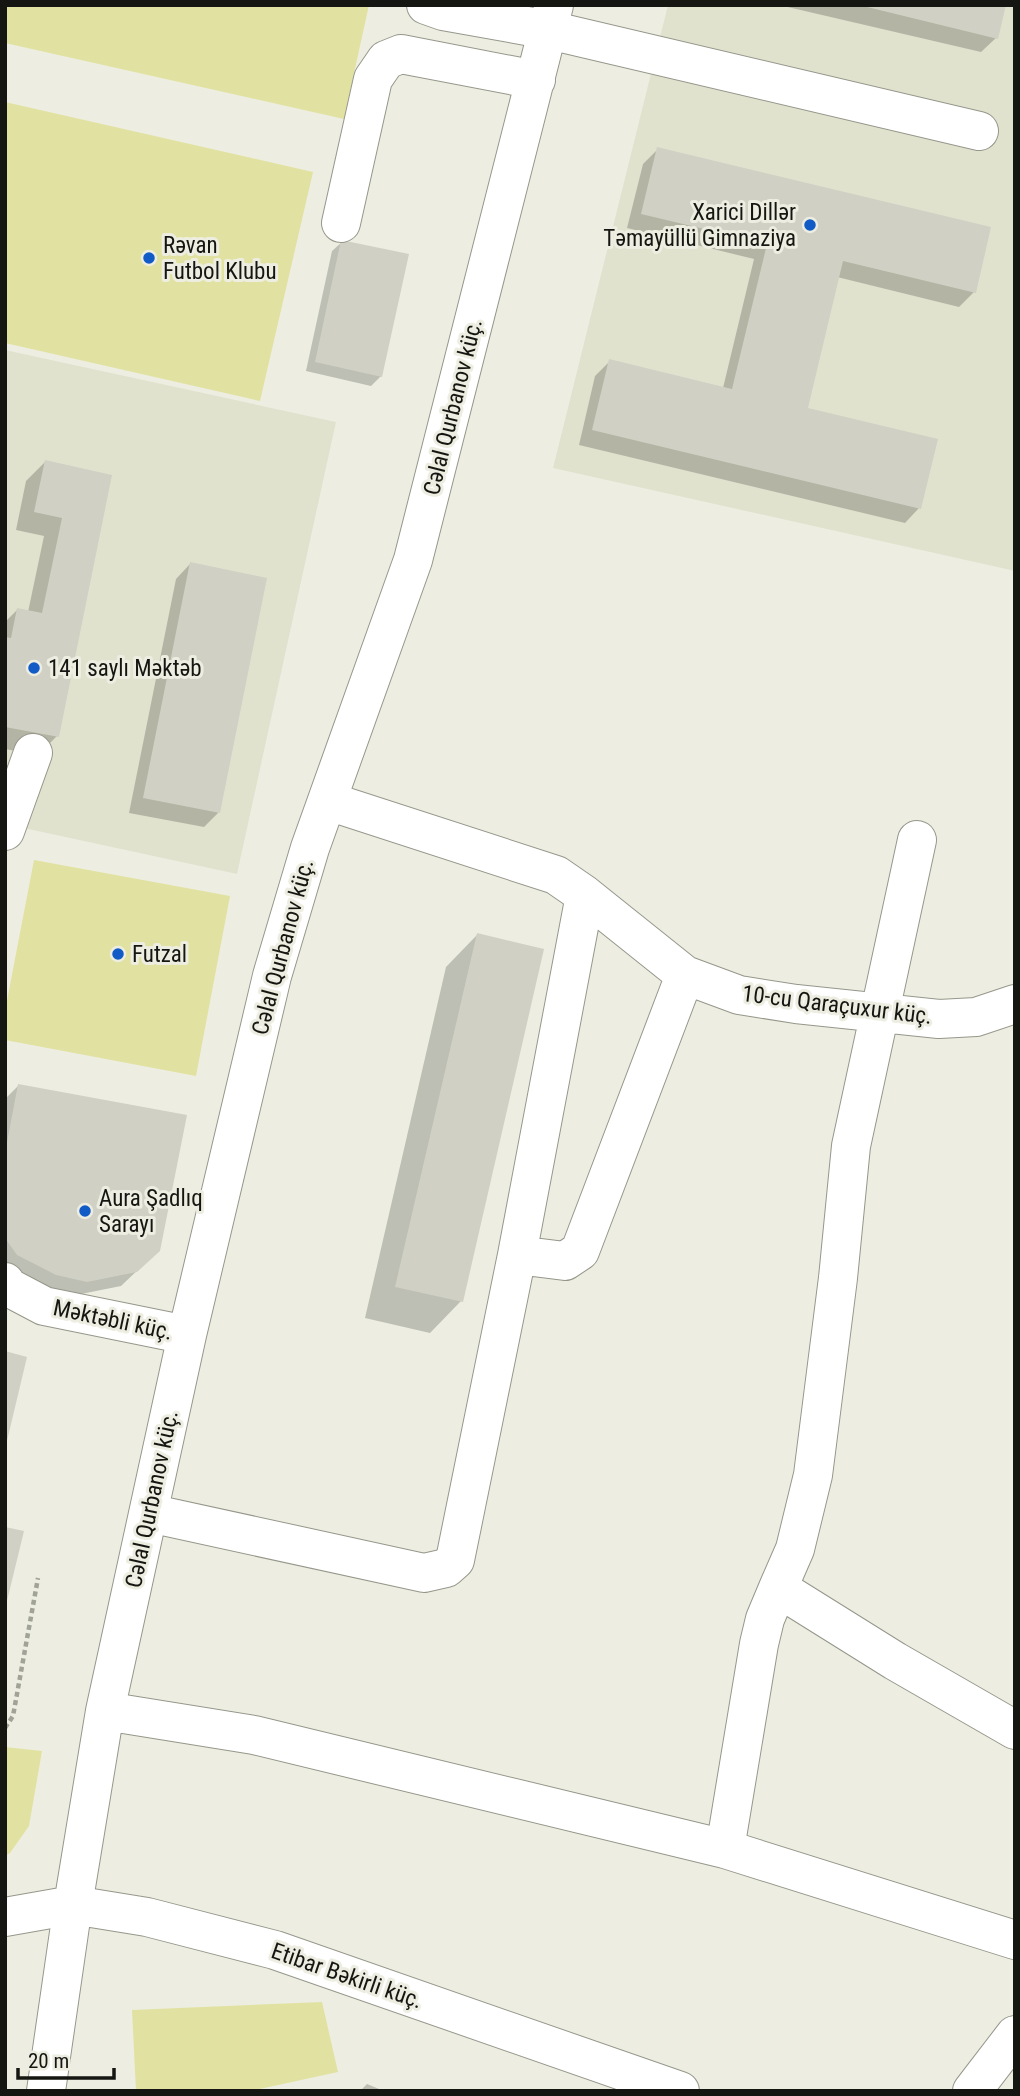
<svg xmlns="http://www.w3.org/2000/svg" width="1020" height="2096" font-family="'Roboto Condensed',sans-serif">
  <rect width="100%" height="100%" fill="#edeee1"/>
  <path fill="#e1e2ce" d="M 668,5 L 1015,5 L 1015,571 L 553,468 Z
    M 5,350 L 336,422 L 237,874 L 5,824 Z"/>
  <path fill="#e1e2a1" d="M 5,5 L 369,5 L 344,119 L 5,43 Z
    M 5,102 L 313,172 L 260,401 L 5,343 Z
    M 34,860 L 230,896 L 196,1076 L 5,1040 L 5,1011 Z
    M 5,1747 L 42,1751 L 29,1826 L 10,1853 L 5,1856 Z
    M 322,2002 L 338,2072 L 250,2091 L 136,2091 L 132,2010 Z"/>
  <path fill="#0003" d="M 779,5 L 1004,5 L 996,38 L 981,52 Z
    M 658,149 L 974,292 L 959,307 L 837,277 L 805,409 L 919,508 L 905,523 L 579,445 L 595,376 L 610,361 L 723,388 L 754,259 L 627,228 L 643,164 Z
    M 342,242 L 381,376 L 371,386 L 306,371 L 332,251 Z
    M 45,462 L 110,476 L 57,736 L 38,755 L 5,749 L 5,622 L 17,610 L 28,612 L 44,536 L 16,530 L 26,481 Z
    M 190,564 L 218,813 L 204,827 L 129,813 L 176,579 Z
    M 477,935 L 461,1301 L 430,1333 L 365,1318 L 446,967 Z
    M 18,1086 L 143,1265 L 121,1286 L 71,1296 L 5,1271 L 5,1099 Z
    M 367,2084 L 384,2091 L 360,2091 Z"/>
  <path fill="#d0d0c4" d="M 859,5 L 1006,5 L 998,39 Z
    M 657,147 L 991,227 L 976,293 L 843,261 L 808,408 L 938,439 L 921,509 L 592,430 L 609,359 L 732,389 L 767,244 L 641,214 Z
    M 341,240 L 409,254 L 382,377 L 315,362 Z
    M 45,460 L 112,475 L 59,737 L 5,727 L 5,637 L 11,638 L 17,608 L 42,613 L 62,518 L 34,512 Z
    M 190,562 L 267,578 L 220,813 L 143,798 Z
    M 477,933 L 544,949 L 463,1302 L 395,1287 Z
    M 18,1084 L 187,1115 L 160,1251 L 137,1272 L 87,1282 L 56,1275 L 17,1255 L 5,1238 L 5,1153 Z
    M 5,1351 L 27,1357 L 6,1445 L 5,1445 Z
    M 5,1527 L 24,1531 L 6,1605 L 5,1605 Z"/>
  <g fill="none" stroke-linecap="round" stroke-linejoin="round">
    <g stroke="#96978b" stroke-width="40">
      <path id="minor" d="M 426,5 L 443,11 L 549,30 L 979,131
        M 341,223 L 373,79 L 386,60 L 401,54 L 536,80
        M 328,801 L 556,875 L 585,895 L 685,975 L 739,995 L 796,1004 L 939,1019 L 976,1017 L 1015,1004
        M 5,831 L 33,753
        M 917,840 L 851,1146 L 838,1278 L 813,1475 L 795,1549 L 778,1588 L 895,1661 L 1015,1730
        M 517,1255 L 565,1261 L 580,1251 L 685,975
        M 5,1282 L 8,1287 L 44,1306 L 187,1335
        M 149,1513 L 424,1573 L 446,1568 L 455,1560 L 517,1255 L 585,895
        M 105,1711 L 254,1735 L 725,1849 L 1015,1940
        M 725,1849 L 759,1644 L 765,1619 L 778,1588
        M 5,1917 L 73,1905 L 105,1711 L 187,1335 L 272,976 L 310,848 L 413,560 L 554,5
        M 972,2091 L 1015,2035"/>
    </g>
    <g stroke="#96978b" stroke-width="40">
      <path id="major" d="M 46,2091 L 73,1905 L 147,1917 L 275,1950 L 680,2091"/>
    </g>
    <path stroke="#a1a298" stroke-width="4.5" stroke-dasharray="5 3.5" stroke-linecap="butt" d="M 5,1728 L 13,1716 L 38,1578"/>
    <use href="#minor" stroke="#fff" stroke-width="38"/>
    <use href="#major" stroke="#fff" stroke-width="38"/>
  </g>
  <g fill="#115bc6" stroke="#edeee1" stroke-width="2.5">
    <circle cx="810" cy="225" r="7"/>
    <circle cx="149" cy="258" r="7"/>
    <circle cx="34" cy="668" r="7"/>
    <circle cx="118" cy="954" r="7"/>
    <circle cx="85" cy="1211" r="7"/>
  </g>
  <g text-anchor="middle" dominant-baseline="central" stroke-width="6" stroke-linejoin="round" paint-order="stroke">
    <g font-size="23" fill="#151611" stroke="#edeee1" text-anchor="start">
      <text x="796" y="212" text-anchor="end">Xarici Dillər<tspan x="796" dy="26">Təmayüllü Gimnaziya</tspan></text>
      <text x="163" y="245">Rəvan<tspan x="163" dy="26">Futbol Klubu</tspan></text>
      <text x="48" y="668">141 saylı Məktəb</text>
      <text x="132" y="954">Futzal</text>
      <text x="99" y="1198">Aura Şadlıq<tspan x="99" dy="26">Sarayı</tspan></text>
    </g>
    <g font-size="23" fill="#151611" stroke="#edeee1">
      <text transform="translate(453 407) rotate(-76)">Cəlal Qurbanov küç.</text>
      <text transform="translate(283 947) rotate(-75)">Cəlal Qurbanov küç.</text>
      <text transform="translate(837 1005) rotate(7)">10-cu Qaraçuxur küç.</text>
      <text transform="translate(113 1320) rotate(12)">Məktəbli küç.</text>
      <text transform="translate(152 1499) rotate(-78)">Cəlal Qurbanov küç.</text>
      <text transform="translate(347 1976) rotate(19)">Etibar Bəkirli küç.</text>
    </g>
  </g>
  <rect width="1020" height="2096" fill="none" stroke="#151611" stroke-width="14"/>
  <path d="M18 2068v10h96v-10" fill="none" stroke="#151611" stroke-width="3.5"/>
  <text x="28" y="2068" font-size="21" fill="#151611" stroke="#edeee1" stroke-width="5" paint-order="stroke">20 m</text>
</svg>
